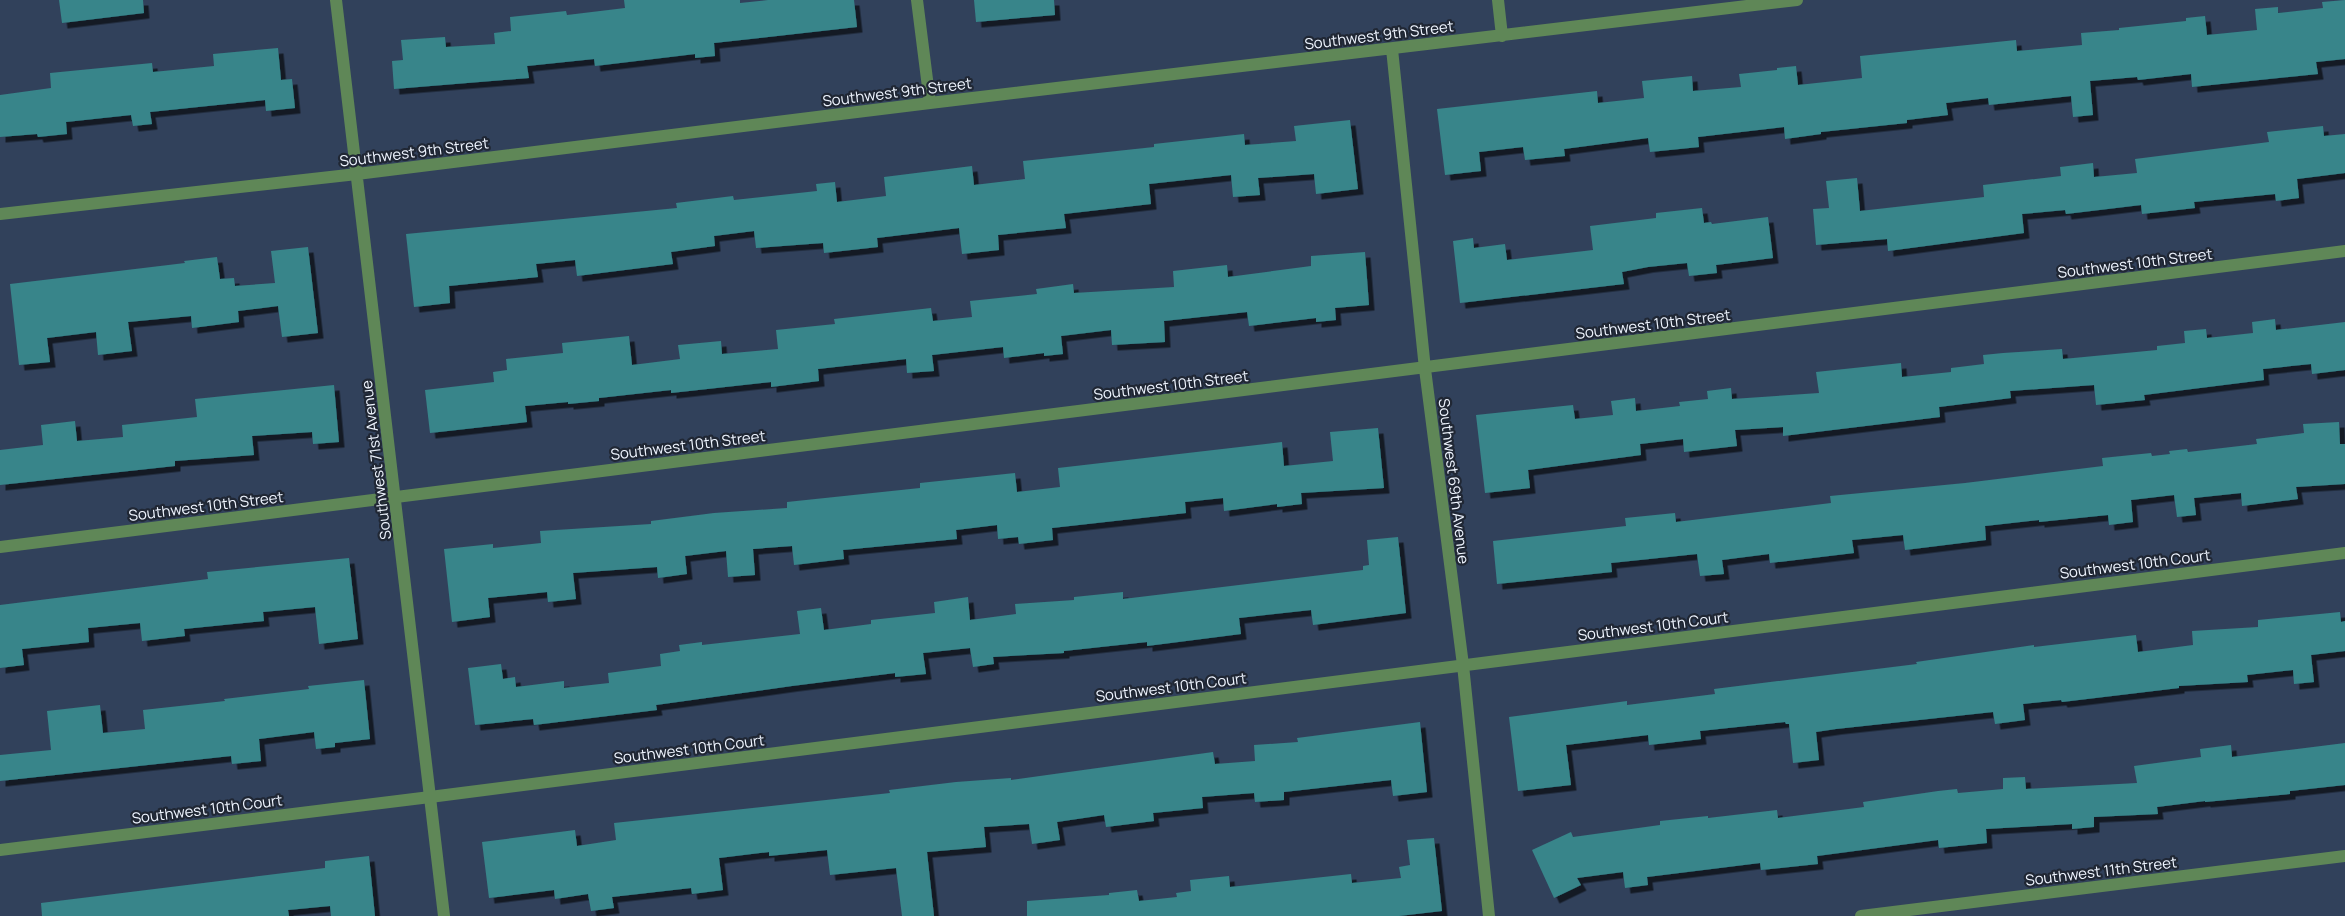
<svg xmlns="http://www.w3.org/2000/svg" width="2345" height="916" font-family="Manrope,sans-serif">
  <defs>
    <filter id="shadow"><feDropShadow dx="5.5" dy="5.5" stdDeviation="0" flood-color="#0009"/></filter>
  </defs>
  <rect width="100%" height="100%" fill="#31415b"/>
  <path fill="#37858a" filter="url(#shadow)" d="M 59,0 L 143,0 L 144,13 L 62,23 Z
    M 624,0 L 740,0 L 740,3 L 768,0 L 854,0 L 857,27 L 714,43 L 715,56 L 695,58 L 695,54 L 595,66 L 594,59 L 527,66 L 529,78 L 394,89 L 392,61 L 403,60 L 401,40 L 445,37 L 446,47 L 495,44 L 494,33 L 511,31 L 510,17 L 566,11 L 567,15 L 625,8 Z
    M 974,0 L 1054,0 L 1055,15 L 976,22 Z
    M 2345,0 L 2345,59 L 2316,62 L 2318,74 L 2192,87 L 2191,74 L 2138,80 L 2137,77 L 2090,81 L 2093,115 L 2073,117 L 2071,96 L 1989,105 L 1988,98 L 1946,103 L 1948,115 L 1907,120 L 1907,123 L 1821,132 L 1821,134 L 1785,139 L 1784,127 L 1698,137 L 1699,147 L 1650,152 L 1648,138 L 1564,149 L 1565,156 L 1525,160 L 1523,147 L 1479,152 L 1481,171 L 1445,175 L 1437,109 L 1597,91 L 1598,103 L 1644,98 L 1642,81 L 1692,76 L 1693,91 L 1741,87 L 1739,74 L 1777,70 L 1777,68 L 1796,66 L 1798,85 L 1862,78 L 1860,56 L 2016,40 L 2017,51 L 2082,45 L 2081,33 L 2119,30 L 2119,28 L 2186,21 L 2186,18 L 2205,16 L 2207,35 L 2257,30 L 2255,9 L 2278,7 L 2278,13 L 2323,8 L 2322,2 Z
    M 278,48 L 281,80 L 292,79 L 295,108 L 266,111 L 265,100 L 150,112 L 152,124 L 133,126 L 131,115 L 66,122 L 67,134 L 38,137 L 37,134 L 0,137 L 0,95 L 51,88 L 50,73 L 152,63 L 153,72 L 214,66 L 213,54 Z
    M 1350,120 L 1358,189 L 1316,194 L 1314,174 L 1258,178 L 1260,195 L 1233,197 L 1231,175 L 1149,184 L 1151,204 L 1064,214 L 1066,228 L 998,235 L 999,250 L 962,254 L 959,228 L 877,238 L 878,247 L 824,253 L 823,243 L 756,248 L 754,231 L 714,236 L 715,246 L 671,252 L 673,264 L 577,276 L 575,260 L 536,264 L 538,277 L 449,286 L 450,303 L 414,307 L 406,234 L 677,208 L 676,203 L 733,196 L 734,200 L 817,191 L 816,184 L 835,182 L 837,202 L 886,196 L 884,177 L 972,166 L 974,185 L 1025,179 L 1023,161 L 1154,147 L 1154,144 L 1244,134 L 1245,145 L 1296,141 L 1294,126 Z
    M 2323,126 L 2324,136 L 2345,134 L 2345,173 L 2297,179 L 2299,198 L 2276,201 L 2275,194 L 2194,202 L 2195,208 L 2142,214 L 2141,205 L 2066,214 L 2065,210 L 2022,214 L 2024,233 L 1888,251 L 1887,239 L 1816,245 L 1813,209 L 1829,208 L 1826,181 L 1857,178 L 1860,211 L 1984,197 L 1983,185 L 2061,176 L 2060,167 L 2093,163 L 2094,177 L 2137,173 L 2135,159 L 2269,142 L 2267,132 Z
    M 1702,208 L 1704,223 L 1711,222 L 1712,224 L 1768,217 L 1773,258 L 1716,265 L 1717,273 L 1689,276 L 1687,263 L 1648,267 L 1622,272 L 1624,284 L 1460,303 L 1453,241 L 1473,238 L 1474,248 L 1505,244 L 1507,260 L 1593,250 L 1590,226 L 1656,218 L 1656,213 Z
    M 308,247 L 318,333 L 282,337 L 278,306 L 238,311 L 239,322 L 192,328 L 191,316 L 128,322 L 132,351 L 98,355 L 96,332 L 47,338 L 50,362 L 19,365 L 10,284 L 185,263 L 184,261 L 217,257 L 220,279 L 234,278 L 235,286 L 275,283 L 271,251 Z
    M 1365,252 L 1369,305 L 1335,308 L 1336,320 L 1316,322 L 1316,318 L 1249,326 L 1247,312 L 1164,321 L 1165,342 L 1112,345 L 1111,330 L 1061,336 L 1063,354 L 1044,356 L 1044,353 L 1004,358 L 1003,347 L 932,355 L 934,371 L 907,373 L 906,359 L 818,369 L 819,381 L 771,387 L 771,382 L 671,393 L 671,390 L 599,398 L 599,401 L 568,404 L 568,402 L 525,406 L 527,422 L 430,433 L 425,390 L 494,382 L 493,372 L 507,370 L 506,359 L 563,353 L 562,343 L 629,336 L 632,365 L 680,359 L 678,345 L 721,341 L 722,354 L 778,349 L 776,330 L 835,324 L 834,319 L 931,308 L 933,321 L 972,317 L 970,301 L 1037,294 L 1036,289 L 1073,284 L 1074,293 L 1174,287 L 1173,271 L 1227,265 L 1228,277 L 1311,266 L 1311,256 Z
    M 2275,319 L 2276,330 L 2345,322 L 2345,370 L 2312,374 L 2311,364 L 2263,369 L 2264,380 L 2144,395 L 2145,400 L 2096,405 L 2094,385 L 2010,391 L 2011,398 L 1939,407 L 1940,417 L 1783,436 L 1783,427 L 1735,430 L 1737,446 L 1684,452 L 1683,439 L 1640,444 L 1641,455 L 1528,470 L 1530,488 L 1485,493 L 1476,415 L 1573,405 L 1575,419 L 1613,415 L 1611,401 L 1635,398 L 1636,411 L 1680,406 L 1679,402 L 1708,399 L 1707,391 L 1731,388 L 1732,399 L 1819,393 L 1816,372 L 1901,363 L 1902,377 L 1951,372 L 1951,368 L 1984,364 L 1983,355 L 2003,353 L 2062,349 L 2063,359 L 2157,350 L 2157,346 L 2185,343 L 2184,331 L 2206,329 L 2207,338 L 2253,333 L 2252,322 Z
    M 334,385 L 339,442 L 313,444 L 312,432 L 252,436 L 254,455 L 175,461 L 175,466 L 0,485 L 0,450 L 43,445 L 41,425 L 75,421 L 77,441 L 123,437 L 122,425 L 197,417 L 195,399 Z
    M 2339,422 L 2340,444 L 2345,444 L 2345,484 L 2296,487 L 2298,499 L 2242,506 L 2241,493 L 2194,498 L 2196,515 L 2177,517 L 2174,495 L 2131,500 L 2133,522 L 2109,525 L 2108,515 L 2039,522 L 2039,520 L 1985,526 L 1986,540 L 1905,550 L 1903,535 L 1852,540 L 1854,553 L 1770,563 L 1769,554 L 1722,560 L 1724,574 L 1700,576 L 1697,554 L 1611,563 L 1612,572 L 1497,584 L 1493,541 L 1626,526 L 1625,518 L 1675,513 L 1676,522 L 1831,503 L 1830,496 L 1965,483 L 2103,466 L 2102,458 L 2151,453 L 2152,456 L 2170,454 L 2169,451 L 2187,449 L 2188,452 L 2257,444 L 2256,439 L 2304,433 L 2303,424 Z
    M 1378,428 L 1384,488 L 1301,493 L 1302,504 L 1277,507 L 1277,504 L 1224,511 L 1223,498 L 1185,502 L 1186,513 L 1052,528 L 1053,540 L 1019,544 L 1018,537 L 998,539 L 997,525 L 956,530 L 957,539 L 843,550 L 844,559 L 794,565 L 792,546 L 753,549 L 755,575 L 728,577 L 726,551 L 685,556 L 687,574 L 658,578 L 657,567 L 573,573 L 576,599 L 548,602 L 547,592 L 488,598 L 490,617 L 452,622 L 444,549 L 493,544 L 493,548 L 541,543 L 540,531 L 651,524 L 651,521 L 714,513 L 787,508 L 787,502 L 920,488 L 920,483 L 1015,473 L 1017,492 L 1060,487 L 1058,468 L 1282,442 L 1284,466 L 1333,461 L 1330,432 Z
    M 1398,537 L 1406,613 L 1313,625 L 1311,610 L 1239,618 L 1241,634 L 1147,646 L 1147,642 L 1064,651 L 1064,653 L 993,657 L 994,664 L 973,667 L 970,648 L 923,653 L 926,674 L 895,677 L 895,673 L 792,686 L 656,705 L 657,710 L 534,725 L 533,719 L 475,725 L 468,668 L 501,664 L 503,679 L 515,677 L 516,687 L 564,681 L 564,688 L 609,683 L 608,673 L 661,666 L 660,654 L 680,651 L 679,645 L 702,642 L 702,645 L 800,634 L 797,611 L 821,608 L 824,630 L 871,624 L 871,620 L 935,613 L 934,602 L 968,597 L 970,620 L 1016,614 L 1015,604 L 1074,600 L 1074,597 L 1123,592 L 1123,599 L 1363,570 L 1363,566 L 1369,565 L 1367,540 Z
    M 349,558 L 358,639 L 319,644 L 315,607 L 263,612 L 264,621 L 184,629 L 185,636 L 142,641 L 140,623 L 88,628 L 89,642 L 22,649 L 24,665 L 0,668 L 0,605 L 208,579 L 207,572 Z
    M 2340,612 L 2341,622 L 2345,621 L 2345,651 L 2311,655 L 2314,682 L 2294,684 L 2293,670 L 2247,675 L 2248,682 L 2179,686 L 2179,688 L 2062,702 L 2061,700 L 2023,704 L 2025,720 L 1995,724 L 1993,712 L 1836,729 L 1816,732 L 1819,760 L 1793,763 L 1789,724 L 1786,724 L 1785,722 L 1700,731 L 1701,739 L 1649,745 L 1648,735 L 1566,745 L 1571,785 L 1518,791 L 1509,717 L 1627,701 L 1627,705 L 1715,694 L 1714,689 L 1917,664 L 1916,662 L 2034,645 L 2034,647 L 2136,635 L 2138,652 L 2193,645 L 2192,631 L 2258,627 L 2258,620 Z
    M 364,680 L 370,739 L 335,743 L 335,747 L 316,749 L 314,732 L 259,739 L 261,761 L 232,764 L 231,756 L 0,781 L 0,755 L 51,750 L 47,711 L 100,705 L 103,733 L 145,729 L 143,710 L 225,701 L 224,699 L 309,689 L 308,686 Z
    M 1420,722 L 1427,792 L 1393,796 L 1391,780 L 1284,792 L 1284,800 L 1255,802 L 1254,793 L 1202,797 L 1203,808 L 1153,813 L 1154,821 L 1106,827 L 1104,815 L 1057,822 L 1060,840 L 1032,844 L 1029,824 L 984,827 L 986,847 L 927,852 L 934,916 L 902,916 L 896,868 L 830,875 L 827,850 L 769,856 L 769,852 L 719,858 L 723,890 L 692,894 L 691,888 L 612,897 L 614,908 L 591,911 L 588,894 L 555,899 L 554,890 L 489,898 L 482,842 L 575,830 L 577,846 L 616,840 L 614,823 L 890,793 L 889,790 L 956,782 L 1011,778 L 1011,780 L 1213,752 L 1215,764 L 1255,761 L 1254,745 L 1298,742 L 1297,738 Z
    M 2345,743 L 2345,785 L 2290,791 L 2290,794 L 2205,802 L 2205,801 L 2157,807 L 2158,814 L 2094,817 L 2094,827 L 2072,829 L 2072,824 L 1986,829 L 1987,843 L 1939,848 L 1938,840 L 1817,856 L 1818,864 L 1761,870 L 1760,863 L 1647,877 L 1648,885 L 1625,888 L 1623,872 L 1577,878 L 1581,885 L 1554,898 L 1532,850 L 1571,832 L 1573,837 L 1660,825 L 1660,821 L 1708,816 L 1708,818 L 1777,810 L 1778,818 L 1864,807 L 1863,802 L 1938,791 L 1957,789 L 1958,793 L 2003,789 L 2003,778 L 2025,777 L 2026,789 L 2137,783 L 2134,766 L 2201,757 L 2200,749 L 2231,745 L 2232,757 Z
    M 1434,838 L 1442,911 L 1399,916 L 1027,916 L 1027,901 L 1109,895 L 1109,893 L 1137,890 L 1139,901 L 1177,897 L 1176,893 L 1191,891 L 1190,880 L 1229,876 L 1230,887 L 1351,874 L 1352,883 L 1401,878 L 1399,867 L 1410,865 L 1407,840 Z
    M 369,856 L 375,916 L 331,916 L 330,906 L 288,910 L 289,916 L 42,916 L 41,903 L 325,868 L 325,861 Z"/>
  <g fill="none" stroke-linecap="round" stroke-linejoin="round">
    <path stroke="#5f8757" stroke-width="12" d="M 336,0 L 444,916
      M 917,0 L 930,103
      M 1498,0 L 1502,36
      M 1392,49 L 1425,369 L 1463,665 L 1489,916
      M 0,214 L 357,174 L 930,103 L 1797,0
      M 0,547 L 2345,251
      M 0,850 L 430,797 L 2345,553
      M 1861,916 L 2345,856"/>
  </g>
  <g text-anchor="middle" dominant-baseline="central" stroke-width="4.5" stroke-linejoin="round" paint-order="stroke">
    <g font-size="15" fill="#eff5ff" stroke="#202734">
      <text transform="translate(1379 35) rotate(-7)">Southwest 9th Street</text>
      <text transform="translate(897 92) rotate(-7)">Southwest 9th Street</text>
      <text transform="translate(414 152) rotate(-7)">Southwest 9th Street</text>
      <text transform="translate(2135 263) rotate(-7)">Southwest 10th Street</text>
      <text transform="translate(1653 324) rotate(-7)">Southwest 10th Street</text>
      <text transform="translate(1171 385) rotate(-7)">Southwest 10th Street</text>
      <text transform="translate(688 445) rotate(-7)">Southwest 10th Street</text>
      <text transform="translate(376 460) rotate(-97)">Southwest 71st Avenue</text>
      <text transform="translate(1454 481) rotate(83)">Southwest 69th Avenue</text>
      <text transform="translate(206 506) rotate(-7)">Southwest 10th Street</text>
      <text transform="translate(2135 564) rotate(-7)">Southwest 10th Court</text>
      <text transform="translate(1653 626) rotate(-7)">Southwest 10th Court</text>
      <text transform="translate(1171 687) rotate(-7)">Southwest 10th Court</text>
      <text transform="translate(689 749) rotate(-7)">Southwest 10th Court</text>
      <text transform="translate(207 809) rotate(-7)">Southwest 10th Court</text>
      <text transform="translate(2101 871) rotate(-7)">Southwest 11th Street</text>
    </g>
  </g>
</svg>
